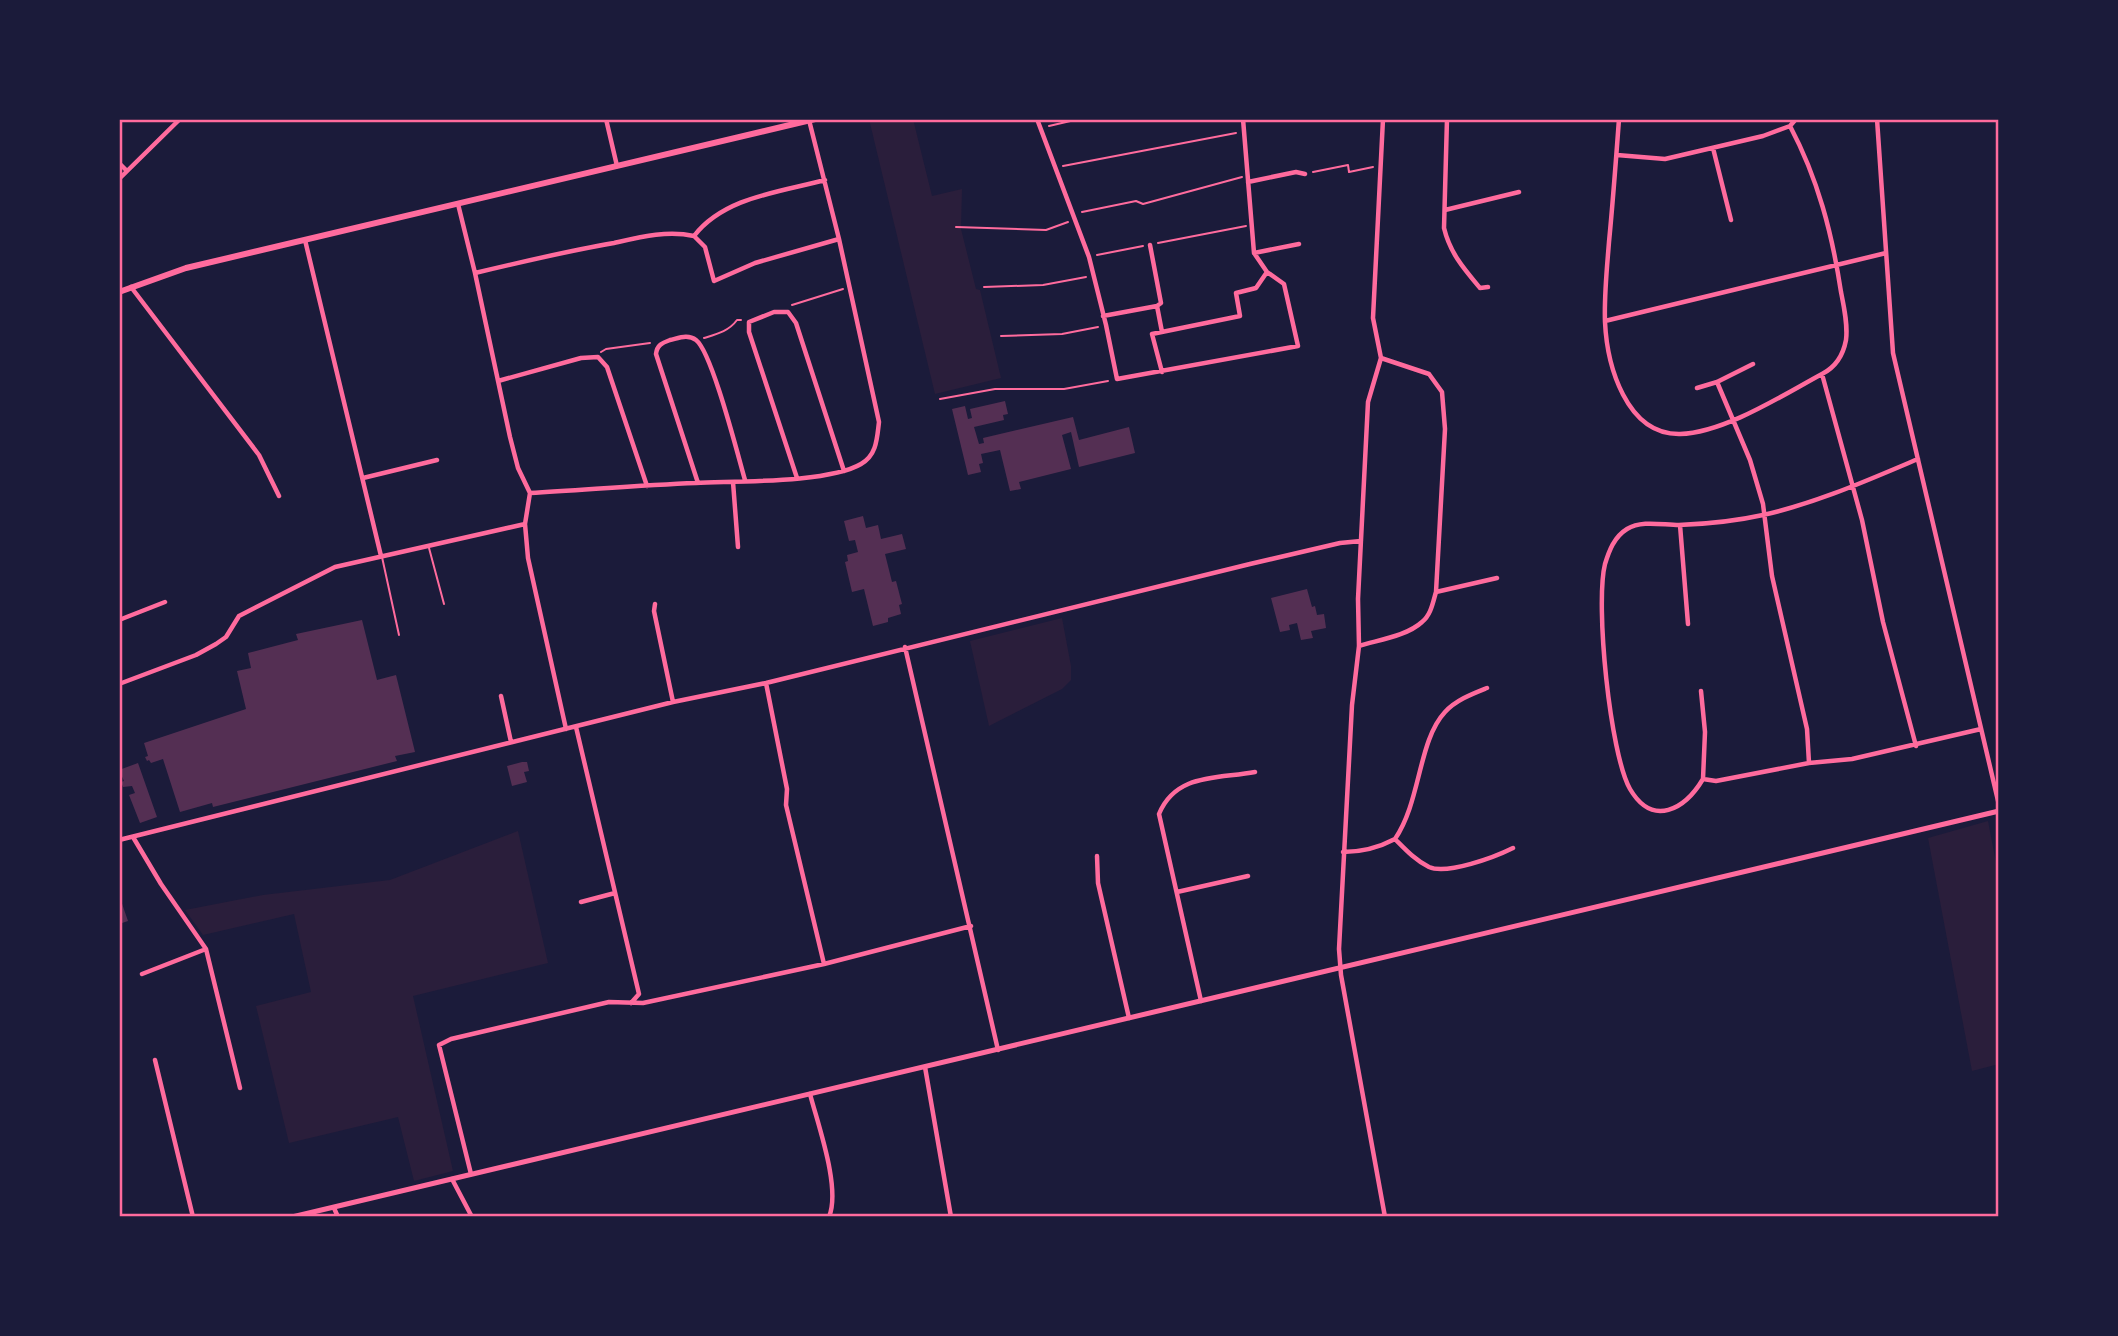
<svg xmlns="http://www.w3.org/2000/svg" width="2118" height="1336" font-family="'DM Sans',sans-serif">
  <rect width="100%" height="100%" fill="#1b1b3a"/>
  <path fill="#2a1e3b" d="M 869,119 L 913,119 L 932,196 L 962,189 L 961,229 L 976,289 L 980,290 L 1001,378 L 935,394 Z
    M 1062,618 L 1071,666 L 1071,680 L 1062,689 L 989,726 L 970,641 Z
    M 1988,821 L 1999,878 L 1999,1064 L 1972,1071 L 1928,838 Z
    M 518,831 L 548,963 L 413,996 L 453,1171 L 414,1181 L 398,1117 L 289,1143 L 256,1006 L 311,992 L 294,914 L 203,935 L 185,910 L 263,895 L 390,880 Z"/>
  <path fill="#542f53" d="M 1005,401 L 1008,414 L 1003,415 L 1004,420 L 974,427 L 979,444 L 984,443 L 983,438 L 1073,417 L 1079,440 L 1129,427 L 1135,453 L 1079,467 L 1071,432 L 1062,435 L 1071,469 L 1019,482 L 1021,489 L 1010,491 L 1000,450 L 981,454 L 983,463 L 979,464 L 981,472 L 968,475 L 952,409 L 965,406 L 968,419 L 972,418 L 970,409 Z
    M 863,516 L 866,528 L 878,525 L 881,539 L 902,534 L 906,549 L 885,554 L 892,582 L 896,581 L 902,604 L 899,605 L 901,614 L 888,618 L 888,622 L 873,626 L 864,589 L 852,592 L 845,562 L 848,561 L 847,555 L 858,552 L 855,540 L 849,541 L 844,521 Z
    M 1307,589 L 1312,607 L 1315,606 L 1317,615 L 1324,614 L 1326,628 L 1311,631 L 1313,638 L 1301,640 L 1297,623 L 1289,625 L 1290,630 L 1280,632 L 1271,598 Z
    M 362,620 L 377,680 L 396,675 L 415,752 L 395,756 L 397,761 L 213,807 L 212,803 L 180,812 L 163,759 L 151,763 L 149,760 L 147,761 L 145,757 L 148,756 L 144,743 L 246,709 L 237,671 L 251,668 L 248,653 L 298,640 L 296,634 Z
    M 522,762 L 527,762 L 529,771 L 524,772 L 527,782 L 512,786 L 507,766 Z
    M 138,763 L 157,817 L 140,823 L 129,795 L 135,793 L 132,786 L 123,787 L 121,782 L 124,781 L 119,770 Z
    M 119,895 L 128,921 L 119,924 Z"/>
  <g fill="none" stroke-linecap="round" stroke-linejoin="round">
    <path stroke="#ff6b9d" stroke-width="2" d="M 1049,126 L 1079,119
      M 1063,166 L 1236,133
      M 1313,172 L 1348,165 L 1349,172 L 1373,167
      M 1082,212 L 1136,201 L 1143,204 L 1242,177
      M 956,227 L 1046,230 L 1068,222
      M 1158,243 L 1246,226
      M 1097,255 L 1143,246
      M 984,287 L 1043,285 L 1086,277
      M 792,305 L 843,289
      M 1001,336 L 1062,334 L 1098,327
      M 704,338 C 717,334 729,331 737,320 L 741,320
      M 601,352 L 606,349 L 650,343
      M 940,399 L 995,389 L 1064,389 L 1108,381"/>
    <path stroke="#ff6b9d" stroke-width="2" d="M 429,548 L 444,604
      M 382,557 L 399,635"/>
    <path stroke="#ff6b9d" stroke-width="4.5" d="M 606,119 L 617,166
      M 1037,119 L 1089,257 L 1106,325 L 1117,379 L 1298,346 L 1284,284 L 1267,272 L 1254,253 L 1243,119
      M 1383,119 L 1373,318 L 1381,358 L 1368,402 L 1358,599 L 1359,646 L 1352,705 L 1339,949 L 1341,975 L 1385,1217
      M 1447,119 L 1444,228 C 1450,253 1464,269 1480,288 L 1488,287
      M 1619,119 C 1616,160 1613,201 1609,242 C 1607,268 1604,295 1605,322 C 1607,365 1626,435 1680,434 C 1724,433 1783,395 1822,374 L 1862,520 L 1883,622 L 1916,746
      M 1877,119 L 1893,353 L 1999,805
      M 1790,126 C 1818,179 1832,233 1841,292 C 1844,307 1848,325 1846,340 C 1843,356 1836,367 1822,374
      M 1713,148 L 1731,220
      M 1617,155 L 1665,159 L 1763,136 L 1790,126 L 1796,119
      M 119,163 L 127,171
      M 119,179 L 180,119
      M 1248,182 L 1296,172 L 1305,174
      M 458,204 L 475,273 L 510,437 L 518,468 L 530,493 L 525,524 L 528,558 L 566,729
      M 1445,210 L 1519,192
      M 694,236 L 705,247 L 714,281 L 755,263 L 839,239
      M 694,236 C 724,197 780,192 825,180
      M 305,240 L 381,556
      M 1150,245 L 1161,303 L 1157,306 L 1162,332
      M 1254,253 L 1299,244
      M 475,273 C 521,262 567,251 614,243 C 640,237 667,230 694,236
      M 131,287 L 259,455 L 279,496
      M 1103,316 L 1157,306
      M 1605,321 L 1886,253
      M 1162,372 L 1152,334 L 1240,316 L 1236,293 L 1256,288 L 1267,272
      M 498,381 L 581,358 L 598,357 L 607,367 L 647,486
      M 1717,382 L 1750,460 L 1763,504 L 1772,576 L 1807,729 L 1809,763
      M 1697,388 L 1717,382 L 1753,364
      M 1918,459 C 1868,480 1817,503 1763,515 C 1736,521 1707,524 1679,525 C 1662,525 1642,520 1627,529 C 1614,537 1609,551 1605,564 C 1595,604 1610,754 1630,789 C 1653,828 1685,809 1703,779 L 1716,781 L 1809,763 L 1852,759 L 1981,729
      M 363,478 L 437,460
      M 797,478 L 749,332 L 749,322 L 774,312 L 788,312 L 796,323 L 844,471
      M 733,482 L 738,547
      M 698,483 L 656,354 C 657,345 662,343 670,340 C 679,338 688,334 696,340 C 712,352 738,456 745,480
      M 530,493 C 585,490 641,485 696,483 C 736,481 829,483 861,464 C 877,455 877,438 879,422 L 839,239 L 809,120
      M 1680,525 L 1688,624
      M 1436,592 L 1497,578
      M 655,604 L 654,611 L 673,702
      M 119,620 L 165,602
      M 1359,646 C 1378,640 1407,636 1422,622 C 1431,615 1433,602 1436,592 L 1445,429 L 1442,392 L 1429,374 L 1381,358
      M 905,647 L 998,1050
      M 766,683 L 787,789 L 786,805 L 824,964
      M 119,684 L 196,655 L 216,644 L 226,637 L 239,616 L 335,567 L 525,524
      M 1701,691 L 1705,732 L 1703,779
      M 501,696 L 511,742
      M 576,727 L 639,994 L 631,1003
      M 133,837 L 161,884 L 206,949 L 240,1088
      M 1395,839 C 1421,801 1418,741 1445,712 C 1456,700 1472,694 1487,688
      M 119,840 L 673,702 L 766,683 L 1250,564 L 1340,543 L 1361,541
      M 1343,852 C 1362,852 1378,848 1395,839 C 1405,849 1415,860 1429,867 C 1447,875 1495,857 1513,848
      M 1097,856 L 1098,883 L 1129,1018
      M 1177,892 L 1248,876
      M 581,902 L 615,893
      M 142,974 L 206,949
      M 1201,1001 L 1159,814 C 1176,773 1218,779 1255,772
      M 155,1060 L 193,1217
      M 925,1067 L 951,1217
      M 810,1094 C 818,1125 841,1188 829,1217
      M 471,1174 L 439,1045 L 451,1039 L 609,1002 L 643,1003 L 824,964 L 971,926
      M 452,1179 L 472,1217
      M 334,1208 L 338,1217"/>
    <path stroke="#ff6b9d" stroke-width="5" d="M 292,1217 L 1999,811"/>
    <path stroke="#ff6b9d" stroke-width="6" d="M 119,292 L 186,268 L 815,119"/>
  </g>
  <rect width="2118" height="1336" fill="none" stroke="#1b1b3a" stroke-width="242"/>
  <rect x="121" y="121" width="1876" height="1094" fill="none" stroke="#ff6b9d" stroke-width="2.5"/>
</svg>
